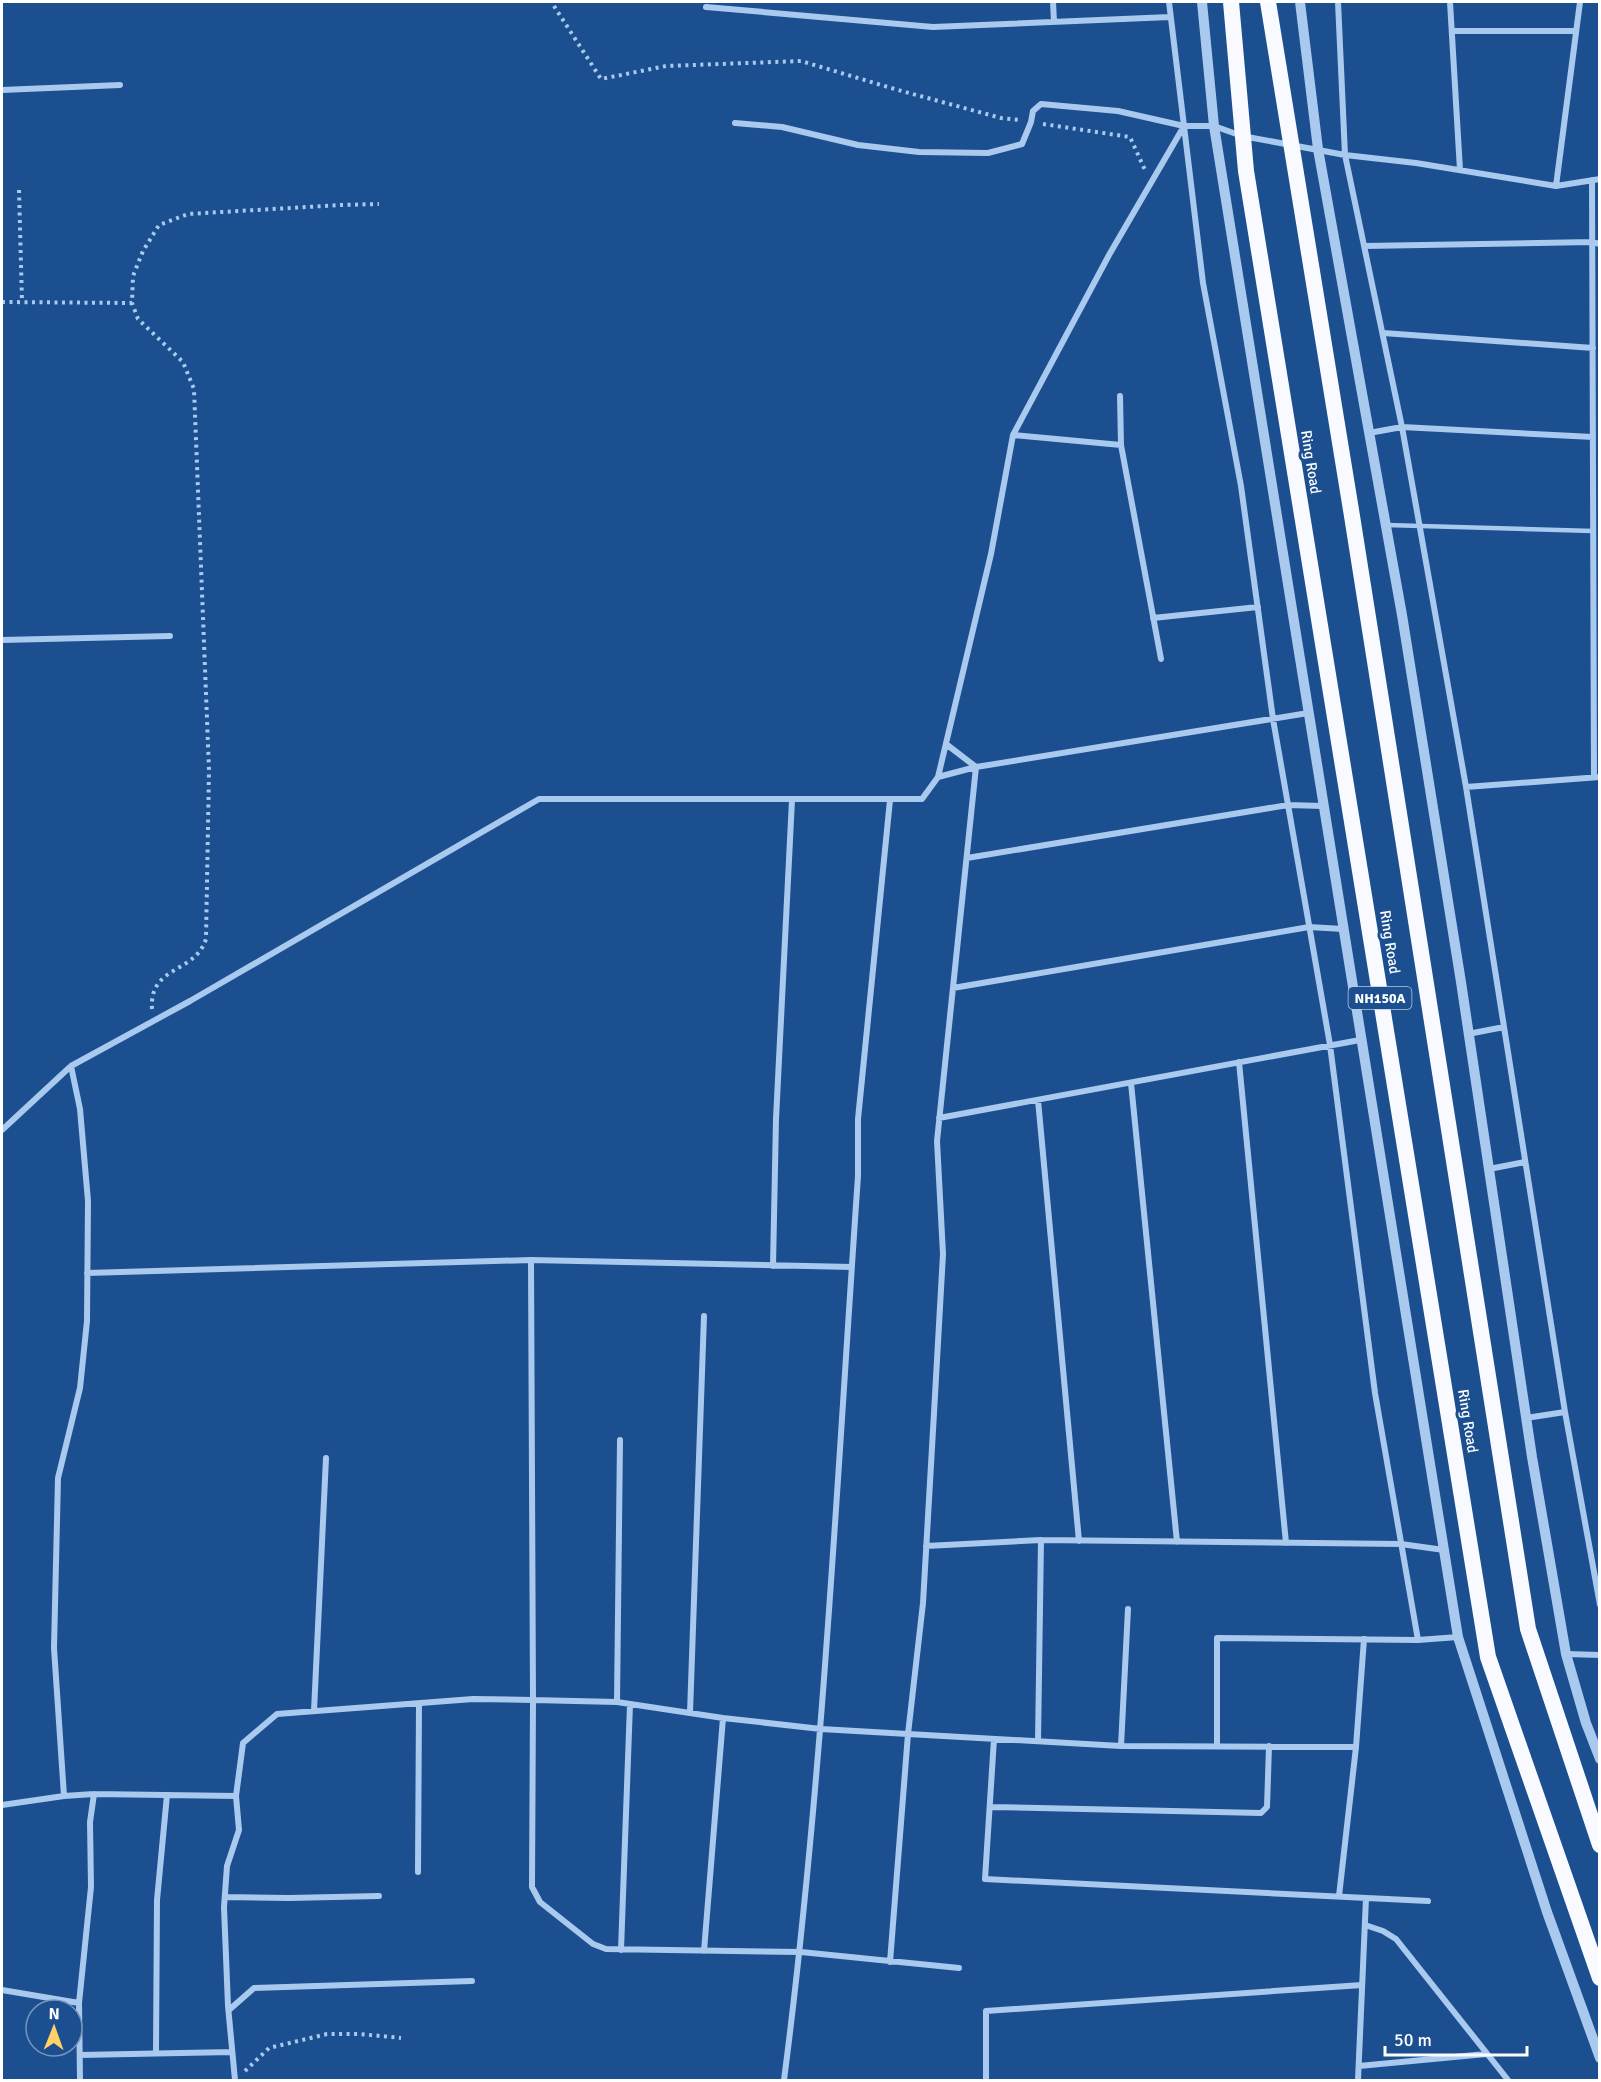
<svg xmlns="http://www.w3.org/2000/svg" width="1601" height="2082" font-family="Signika,sans-serif">
  <rect width="100%" height="100%" fill="#1b4f8f"/>
  <g fill="none" stroke-linecap="round" stroke-linejoin="round">
    <path stroke="#a9c9ee" stroke-width="4" stroke-dasharray="3 4.5" stroke-linecap="butt" d="M 554,6 L 601,79 L 666,66 L 801,61 L 898,90 L 1001,118 L 1020,120
      M 1043,124 L 1130,137 L 1145,170
      M 19,190 L 22,302
      M 2,302 L 132,303
      M 152,1009 C 149,965 195,974 206,939 L 209,770 L 194,389 L 183,362 L 138,319 L 132,303 L 133,276 L 143,251 L 159,225 L 188,214 L 341,205 L 379,204
      M 245,2071 L 269,2048 L 327,2034 L 360,2034 L 401,2038"/>
    <path stroke="#a9c9ee" stroke-width="4.5" d="M 1386,525 L 1593,531"/>
    <path stroke="#a9c9ee" stroke-width="6" d="M 1053,2 L 1054,22
      M 1169,2 L 1203,283 L 1241,486 L 1273,719 L 1330,1045 L 1375,1393 L 1418,1640
      M 1338,2 L 1345,155 L 1402,427 L 1466,787 L 1565,1412 L 1526,1418
      M 1450,2 L 1460,170
      M 706,7 L 933,27 L 1170,17
      M 1452,31 L 1576,31
      M 2,90 L 120,85
      M 735,123 L 782,127 L 858,145 L 919,152 L 988,153 L 1022,144 L 1031,122 L 1033,111 L 1041,104 L 1118,111 L 1184,126
      M 1592,180 L 1594,777
      M 1556,186 L 1580,2
      M 1364,246 L 1592,242 L 1600,244
      M 1383,333 L 1593,348
      M 1120,396 L 1121,445 L 1161,659
      M 1369,433 L 1402,427 L 1593,437
      M 1013,435 L 1121,445
      M 1153,618 L 1258,607
      M 2,640 L 170,636
      M 946,744 L 976,767
      M 938,777 L 976,767 L 1308,713
      M 1466,787 L 1600,777
      M 967,858 L 1288,805 L 1323,806
      M 953,988 L 1309,927 L 1343,929
      M 1468,1034 L 1504,1027
      M 1239,1062 L 1286,1543
      M 1131,1083 L 1177,1542
      M 1038,1100 L 1079,1541
      M 939,1118 L 1360,1040
      M 2,1130 L 71,1066 L 190,1001 L 539,799 L 922,799 L 938,777 L 991,554 L 1013,435 L 1109,255 L 1184,126 L 1214,126 L 1242,136 L 1345,155 L 1416,163 L 1556,186 L 1600,179
      M 1489,1169 L 1525,1162
      M 531,1260 L 533,1700 L 532,1887 L 540,1902 L 593,1944 L 606,1949 L 801,1952 L 959,1968
      M 773,1266 L 776,1119 L 792,800
      M 87,1273 L 531,1260 L 852,1267
      M 1565,1412 L 1600,1605
      M 926,1546 L 1041,1540 L 1401,1544 L 1444,1550
      M 1566,1654 L 1600,1655
      M 617,1702 L 620,1440
      M 314,1711 L 326,1458
      M 690,1713 L 704,1316
      M 994,1739 L 985,1879 L 1428,1901
      M 1038,1741 L 1041,1540
      M 1217,1745 L 1217,1638 L 1418,1640 L 1458,1637
      M 1121,1746 L 1128,1609
      M 64,1796 L 54,1648 L 58,1478 L 80,1388 L 87,1321 L 88,1201 L 80,1109 L 71,1066
      M 2,1805 L 64,1796 L 94,1794 L 236,1796
      M 990,1807 L 1261,1813 L 1267,1807 L 1269,1746
      M 418,1872 L 419,1704
      M 1339,1896 L 1356,1747 L 1364,1639
      M 225,1897 L 289,1898 L 379,1896
      M 1365,1925 L 1383,1931 L 1396,1939 L 1508,2080
      M 621,1950 L 630,1704
      M 704,1951 L 723,1718
      M 890,1962 L 908,1734 L 923,1603 L 934,1413 L 943,1254 L 937,1141 L 976,767
      M 2,1990 L 79,2003
      M 229,2010 L 254,1988 L 472,1981
      M 156,2052 L 157,1900 L 167,1795
      M 80,2055 L 232,2052
      M 1359,2066 L 1486,2054
      M 80,2080 L 79,2003 L 91,1887 L 90,1822 L 94,1794
      M 235,2080 L 228,2006 L 224,1907 L 227,1866 L 239,1830 L 236,1796 L 243,1743 L 277,1714 L 473,1699 L 533,1700 L 617,1702 L 723,1718 L 821,1729 L 908,1734 L 1121,1746 L 1356,1747
      M 784,2080 C 823,1780 837,1478 858,1176 L 858,1119 L 890,800
      M 986,2080 L 986,2011 L 1362,1985
      M 1358,2080 L 1366,1898"/>
    <path stroke="#a9c9ee" stroke-width="10" d="M 1202,2 L 1214,126 L 1458,1637 L 1547,1912 L 1600,2058
      M 1300,2 L 1318,149 L 1402,615 L 1461,982 L 1532,1457 L 1566,1654 L 1586,1723 L 1600,1759"/>
    <path stroke="#f8faff" stroke-width="16" d="M 1231,2 L 1246,171 L 1488,1657 L 1600,1978
      M 1268,2 L 1352,516 L 1528,1629 L 1600,1845"/>
  </g>
  <g text-anchor="middle" dominant-baseline="central" stroke-width="6" stroke-linejoin="round" paint-order="stroke">
    <rect fill="#1b4f8f" stroke="#bbcadd" stroke-width="1.5" x="1348.5" y="987" width="63" height="22" rx="4.5"/>
    <g font-size="14" font-weight="bold" fill="#fff">
      <text x="1380" y="998">NH150A</text>
    </g>
    <g font-size="15" fill="#fff" stroke="#1b4f8f">
      <text transform="translate(1311 462) rotate(81)">Ring Road</text>
      <text transform="translate(1390 942) rotate(81)">Ring Road</text>
      <text transform="translate(1468 1421) rotate(81)">Ring Road</text>
    </g>
  </g>
  <rect width="1601" height="2082" fill="none" stroke="#ffffff" stroke-width="6"/>
  <g transform="translate(54 2028) rotate(1)"><circle r="28" fill="#1b4f8f" stroke="#7695bc" stroke-width="1.5"/>
  <path d="M0-4.5L10 22L0 15L-10 22Z" fill="#ffd166"/>
  <text y="-9" font-size="16" font-weight="bold" text-anchor="middle" fill="#ffffff">N</text>
  </g>
  <path d="M1385 2046v9h142v-9" fill="none" stroke="#ffffff" stroke-width="3"/>
  <text x="1394" y="2046" font-size="18" fill="#ffffff" stroke="#1b4f8f" stroke-width="4.5" paint-order="stroke">50 m</text>
</svg>
